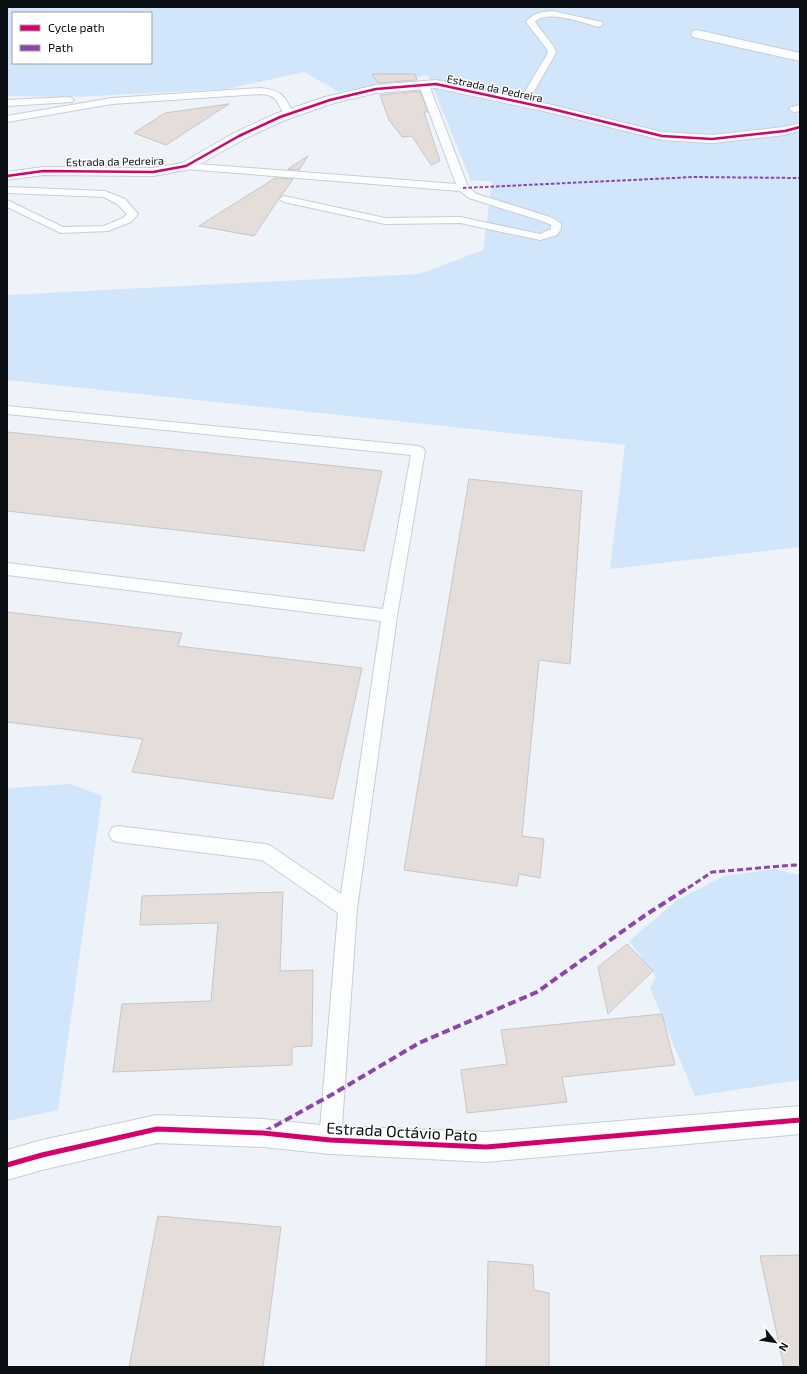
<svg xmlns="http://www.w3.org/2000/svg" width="807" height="1374" font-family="'Exo 2',sans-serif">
  <rect width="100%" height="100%" fill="#edf3f8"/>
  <path fill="#d1e6fa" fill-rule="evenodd" d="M 7,7 L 800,7 L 800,547 L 610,569 L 625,445 L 7,380 L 7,295 L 419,274 L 483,250 L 492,181 L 471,181 L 428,75 L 339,92 L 304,72 L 227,89 L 74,97 L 7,96 ZM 13,13 L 151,13 L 151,63 L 13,63 Z
    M 71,784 L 102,796 L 58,1110 L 7,1121 L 7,788 Z
    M 774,869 L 800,875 L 800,1080 L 695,1096 L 650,988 L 656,977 L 629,941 L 676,901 L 724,876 Z"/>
  <path fill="#e5ddda" stroke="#c8c6c7" d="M 372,74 L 415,74 L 417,80 L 378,83 Z
    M 420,91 L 428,112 L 424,112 L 440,161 L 431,165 L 412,136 L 402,137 L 389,120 L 380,95 Z
    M 229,104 L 166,145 L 134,133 L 165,113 Z
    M 308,156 L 299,170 L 288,169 Z
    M 275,178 L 293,179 L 281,196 L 278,198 L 278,200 L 254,236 L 199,226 Z
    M 7,432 L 308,463 L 382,471 L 364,551 L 7,511 Z
    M 469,479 L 582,491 L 570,664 L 539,660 L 522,836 L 544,839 L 540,878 L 519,874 L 517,886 L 404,870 Z
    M 7,612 L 182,633 L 178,646 L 362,668 L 333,799 L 132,772 L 143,739 L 7,722 Z
    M 283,892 L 280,971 L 313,970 L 312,1046 L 292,1047 L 292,1065 L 113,1072 L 122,1004 L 211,1001 L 218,923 L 140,925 L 142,896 Z
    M 627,944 L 653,971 L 608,1014 L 598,967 Z
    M 662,1014 L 675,1065 L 562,1077 L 567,1102 L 467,1113 L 461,1070 L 507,1064 L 501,1030 Z
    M 158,1216 L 281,1227 L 263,1367 L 129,1367 Z
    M 800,1255 L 800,1367 L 784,1367 L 760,1256 Z
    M 488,1261 L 533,1265 L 534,1290 L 549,1293 L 549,1367 L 486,1367 Z"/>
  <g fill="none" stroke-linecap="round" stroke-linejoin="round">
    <g stroke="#c8ced3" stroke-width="2">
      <path id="service" d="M 552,11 L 602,22 L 603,24 L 599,27 C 583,23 547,9 535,22 L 554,47 L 556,53 L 526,105 L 520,105 L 518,103 L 548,53 L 547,49 L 526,22 C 533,13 541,12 552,11 Z
        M 424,82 L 429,85 L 468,187 L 477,194 L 553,218 L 561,224 L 561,229 L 557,235 L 540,240 L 460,223 L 385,224 L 284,202 L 279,199 L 284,196 L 385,218 L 460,217 L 540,234 L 551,229 L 551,225 L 545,222 L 469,198 L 460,191 L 186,169 L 181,166 L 186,163 L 456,184 L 419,85 Z
        M 260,88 C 281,90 285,95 293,114 L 291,116 L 285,116 C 276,102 279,95 260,94 L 112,104 L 7,122 L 7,116 L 112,98 Z
        M 69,97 L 74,100 L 72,102 L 7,106 L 7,100 Z
        M 800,105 L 800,111 L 794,112 L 789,109 L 791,107 Z
        M 7,187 L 105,191 L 125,199 L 138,214 L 131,222 L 108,231 L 61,233 L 7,207 L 7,200 L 63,227 L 104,226 L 123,218 L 127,214 L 117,204 L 104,197 L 7,193 Z
        M 7,406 L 418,446 L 423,448 L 425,451 L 397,616 L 357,909 L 341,1140 L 337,1147 L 330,1151 L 323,1147 L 319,1140 L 338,913 L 262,860 L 118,842 L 112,840 L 109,834 L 112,828 L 118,826 L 265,844 L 271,846 L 341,894 L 381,621 L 7,575 L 7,563 L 383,609 L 411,455 L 7,414 Z"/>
    </g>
    <g stroke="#c8ced3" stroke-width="2">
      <path id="minor" d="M 697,30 L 800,53 L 800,61 L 693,37 L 691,34 L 693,31 Z
        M 436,80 L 552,105 L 662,132 L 712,135 L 784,127 L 800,123 L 800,131 L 785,135 L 712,143 L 662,140 L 552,113 L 436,88 L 376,93 L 334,103 L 285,120 L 244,139 L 191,169 L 186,170 L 153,176 L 43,175 L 7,180 L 7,172 L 43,167 L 153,168 L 182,163 L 234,133 L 275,114 L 325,97 L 376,85 Z"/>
    </g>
    <g stroke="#c8ced3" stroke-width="2">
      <path id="tertiary" d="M 800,1106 L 800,1134 L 486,1162 L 330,1154 L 263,1147 L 157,1143 L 42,1170 L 7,1180 L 7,1150 L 42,1140 L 157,1115 L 263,1119 L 330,1126 L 486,1132 Z"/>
    </g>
    <use href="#service" fill="#fcfdfe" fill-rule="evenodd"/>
    <use href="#minor" fill="#fcfdfe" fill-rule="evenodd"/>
    <use href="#tertiary" fill="#fcfdfe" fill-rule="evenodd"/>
    <path stroke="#8e44ad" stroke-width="2" stroke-dasharray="3.5 2" stroke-linecap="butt" d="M 463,188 L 694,177 L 800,178"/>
    <path stroke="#8e44ad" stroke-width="3" stroke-dasharray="6 3" stroke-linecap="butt" d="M 688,888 L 712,872 L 795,865 L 800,866"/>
    <path stroke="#8e44ad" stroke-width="4" stroke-dasharray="8 4" stroke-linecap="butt" d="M 264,1132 L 333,1094 L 419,1043 L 537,992 L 644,916 L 689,887"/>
    <g stroke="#fff" stroke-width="4">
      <path id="cycleway-far1" d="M 7,176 L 43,171 L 153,172 L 186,166 L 239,136 L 280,117 L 330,100 L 376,89 L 436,84 L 552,109 L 662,136 L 712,139 L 785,131 L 800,127"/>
    </g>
    <g stroke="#fff" stroke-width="8">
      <path id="cycleway" d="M 7,1165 L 42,1155 L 157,1129 L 263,1133 L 330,1140 L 486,1147 L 800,1120"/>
    </g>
    <use href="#cycleway-far1" stroke="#d6006c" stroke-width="2.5"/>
    <use href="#cycleway" stroke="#d6006c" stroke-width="5"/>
  </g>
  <g text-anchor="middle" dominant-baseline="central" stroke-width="3" stroke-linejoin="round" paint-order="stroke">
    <g font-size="11" fill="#0a0f14" stroke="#fff">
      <text transform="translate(495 88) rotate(12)">Estrada da Pedreira</text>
      <text transform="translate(115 161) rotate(-1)">Estrada da Pedreira</text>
    </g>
    <g font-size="16" fill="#0a0f14" stroke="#fff">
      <text transform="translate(402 1131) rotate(3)">Estrada Octávio Pato</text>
    </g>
  </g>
  <rect width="807" height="1374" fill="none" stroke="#0a0f14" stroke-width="16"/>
  <rect x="12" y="12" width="140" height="52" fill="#ffffff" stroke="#9d9fa1"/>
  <rect x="20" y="25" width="20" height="6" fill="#d6006c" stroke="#9d9fa1"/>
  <text x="48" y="32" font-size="12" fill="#0a0f14">Cycle path</text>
  <rect x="20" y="45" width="20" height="6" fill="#8e44ad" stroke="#9d9fa1"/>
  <text x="48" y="52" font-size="12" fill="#0a0f14">Path</text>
  <g transform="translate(775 1342) rotate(120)" stroke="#ffffff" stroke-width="3" paint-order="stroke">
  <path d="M0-3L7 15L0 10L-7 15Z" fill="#0a0f14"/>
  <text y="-6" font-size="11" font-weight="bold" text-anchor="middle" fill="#0a0f14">N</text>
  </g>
</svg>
